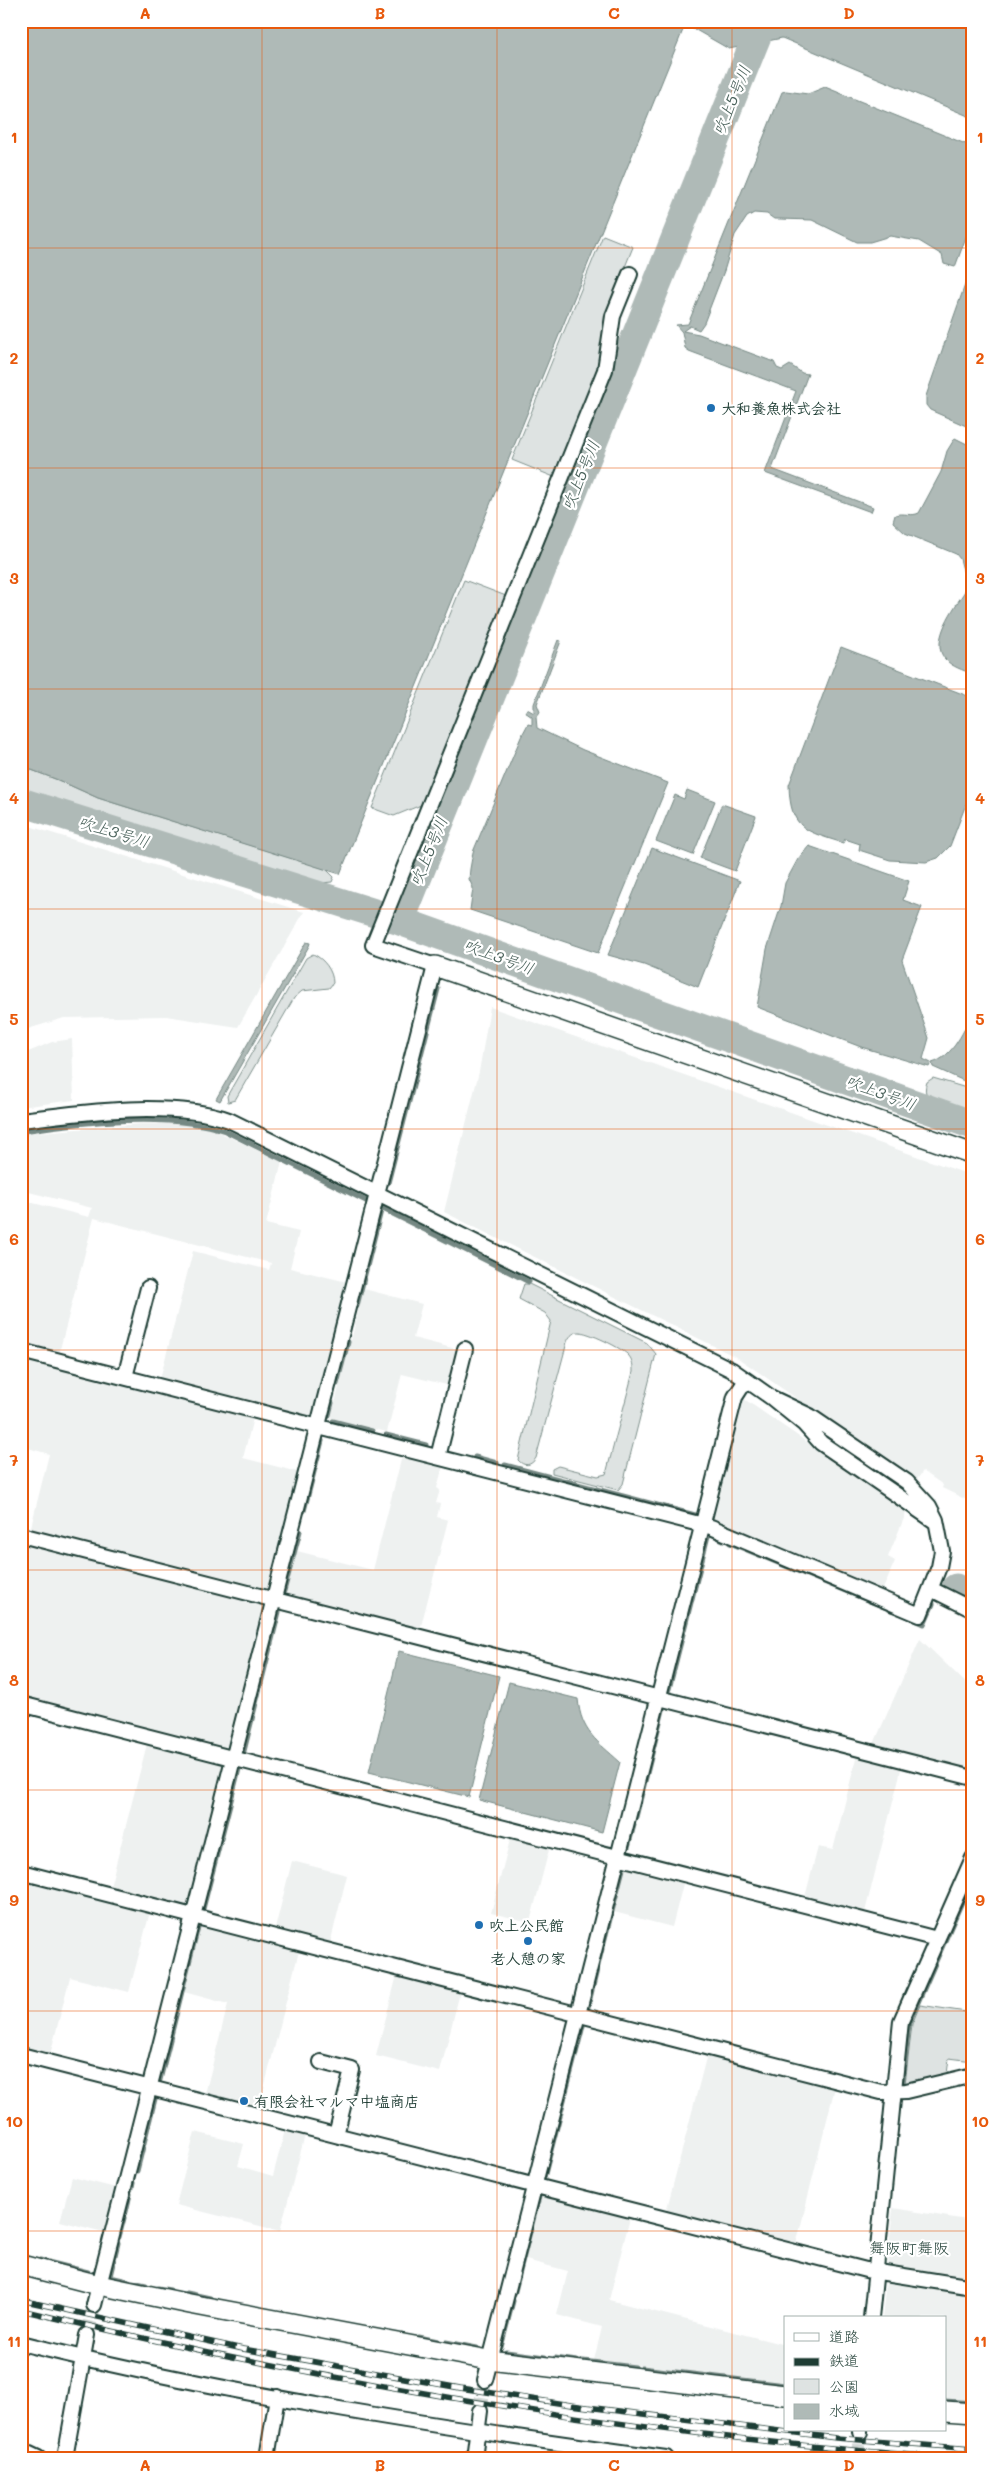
<svg xmlns="http://www.w3.org/2000/svg" width="994" height="2479" font-family="Mali,'Klee One',sans-serif">
  <rect width="100%" height="100%" fill="#fff"/>
  <filter id="ink" filterUnits="userSpaceOnUse"><feTurbulence type="fractalNoise" baseFrequency=".02" numOctaves="2"/><feDisplacementMap in="SourceGraphic" scale="10" xChannelSelector="R" yChannelSelector="G"/><feConvolveMatrix kernelMatrix="1 2 1 2 8 2 1 2 1" color-interpolation-filters="sRGB"/></filter>
  <g filter="url(#ink)">
    <path fill="#eef1f0" d="M 26,825 L 304,912 L 238,1027 L 166,1016 L 64,1018 L 21,1031 L 21,842 Z
      M 490,1007 L 973,1176 L 973,1503 L 942,1488 L 943,1485 L 923,1471 L 916,1481 L 738,1358 L 444,1212 L 479,1072 Z
      M 72,1039 L 74,1100 L 21,1107 L 21,1055 L 52,1042 Z
      M 140,1124 L 192,1124 L 208,1127 L 282,1162 L 266,1224 L 299,1232 L 290,1268 L 347,1282 L 313,1414 L 309,1416 L 160,1379 L 193,1251 L 269,1270 L 271,1263 L 94,1218 L 59,1353 L 21,1343 L 21,1200 L 89,1217 L 92,1208 L 21,1190 L 21,1154 L 27,1133 Z
      M 364,1289 L 422,1304 L 413,1338 L 460,1350 L 451,1386 L 402,1374 L 387,1432 L 331,1418 Z
      M 21,1358 L 253,1418 L 243,1458 L 298,1472 L 269,1588 L 264,1591 L 30,1531 L 49,1454 L 21,1446 Z
      M 744,1399 L 907,1511 L 888,1557 L 895,1561 L 882,1591 L 728,1528 L 729,1525 L 710,1517 L 740,1401 Z
      M 402,1456 L 443,1466 L 437,1488 L 440,1490 L 436,1503 L 440,1504 L 437,1517 L 448,1520 L 420,1630 L 285,1596 L 297,1551 L 373,1570 Z
      M 21,1542 L 261,1603 L 264,1607 L 228,1745 L 224,1748 L 21,1697 Z
      M 920,1639 L 973,1690 L 973,1772 L 873,1746 Z
      M 147,1744 L 220,1762 L 223,1767 L 187,1907 L 110,1887 Z
      M 857,1755 L 902,1766 L 865,1912 L 805,1897 L 818,1847 L 833,1850 Z
      M 511,1836 L 550,1846 L 530,1922 L 491,1913 Z
      M 292,1861 L 347,1875 L 330,1944 L 275,1929 Z
      M 626,1866 L 684,1880 L 672,1927 L 614,1912 Z
      M 21,1880 L 150,1912 L 129,1992 L 70,1977 L 50,2055 L 21,2047 Z
      M 201,1926 L 299,1951 L 259,2108 L 205,2094 L 228,2004 L 184,1992 Z
      M 397,1975 L 460,1992 L 440,2072 L 376,2056 Z
      M 707,2054 L 835,2087 L 796,2245 L 666,2212 Z
      M 285,2130 L 305,2135 L 280,2231 L 176,2205 L 195,2132 L 244,2144 L 238,2166 L 273,2176 Z
      M 72,2177 L 116,2188 L 104,2232 L 60,2221 Z
      M 542,2195 L 630,2218 L 609,2300 L 785,2345 L 785,2383 L 594,2360 L 602,2327 L 557,2315 L 568,2271 L 526,2260 Z
      M 893,2208 L 973,2221 L 973,2279 L 887,2265 Z
      M 886,2280 L 973,2294 L 973,2401 L 945,2399 L 945,2318 L 882,2318 Z"/>
    <path fill="#dee3e2" stroke="#7e908b" d="M 603,235 L 633,247 L 606,314 L 598,368 L 554,477 L 512,460 Z
      M 464,580 L 506,596 L 421,805 L 394,816 L 372,808 Z
      M 21,766 L 58,780 L 98,798 L 326,869 L 334,877 L 332,882 L 321,883 L 21,789 Z
      M 313,954 C 324,959 333,971 333,983 L 329,988 L 302,991 L 294,998 L 235,1100 L 228,1102 L 227,1096 L 306,958 Z
      M 933,1078 L 973,1090 L 973,1117 C 956,1111 917,1106 927,1082 Z
      M 524,1284 L 529,1284 L 647,1343 L 656,1354 L 623,1484 L 618,1490 L 552,1473 L 552,1469 L 558,1466 L 598,1476 L 606,1474 L 633,1372 C 633,1366 633,1361 629,1356 C 624,1349 587,1331 578,1332 C 572,1333 569,1337 567,1342 L 536,1458 C 531,1466 524,1467 518,1460 L 551,1321 L 545,1313 L 519,1299 Z
      M 920,2005 L 973,2013 L 973,2061 L 949,2058 L 947,2074 L 905,2084 L 912,2024 Z"/>
    <path fill="#afbab7" stroke="#758883" d="M 21,21 L 666,21 L 683,30 L 340,874 L 98,798 L 58,780 L 21,766 Z
      M 680,21 L 973,21 L 973,118 L 782,38 L 729,49 Z
      M 825,87 L 973,147 L 973,218 L 955,267 L 944,264 L 942,255 L 919,241 L 890,236 L 870,242 L 857,242 L 812,220 L 780,219 L 774,219 L 767,214 L 754,213 L 747,217 L 735,235 L 724,271 L 704,323 L 699,330 L 690,326 L 683,331 L 699,334 L 774,362 L 777,368 L 782,370 L 790,365 L 802,373 L 808,374 L 772,469 L 873,507 L 871,512 L 765,473 L 796,391 L 689,351 L 685,348 L 682,332 L 676,325 L 688,324 L 782,92 L 786,91 L 808,94 Z
      M 973,262 L 973,429 L 930,410 L 926,405 L 926,396 Z
      M 955,438 L 973,447 L 973,674 C 963,670 952,667 945,659 C 929,641 955,607 965,591 L 964,574 L 960,559 L 956,554 L 905,533 L 893,522 L 895,515 C 904,512 911,517 919,513 L 941,472 L 947,451 Z
      M 558,640 L 561,641 L 537,704 L 540,712 L 536,717 L 537,728 L 583,750 L 668,783 L 598,953 L 470,910 L 473,888 L 469,879 L 470,869 L 473,852 L 521,737 L 528,724 L 532,725 L 532,717 L 525,712 L 527,709 L 534,713 L 534,704 Z
      M 841,647 L 973,698 L 973,786 L 950,846 L 938,858 L 926,862 L 890,860 L 859,850 L 860,844 L 845,839 L 843,843 C 806,831 790,830 789,785 Z
      M 687,790 L 715,801 L 693,855 L 656,841 L 675,795 L 684,799 Z
      M 722,804 L 756,816 L 735,871 L 700,858 Z
      M 809,846 L 909,881 L 903,900 L 922,907 L 902,960 L 929,1038 L 923,1059 L 931,1063 L 929,1067 L 861,1047 L 757,1007 L 767,949 L 781,906 L 785,883 L 798,859 Z
      M 652,848 L 740,881 L 698,987 L 644,965 L 608,955 Z
      M 306,942 L 310,943 L 309,946 L 220,1101 L 216,1099 Z
      M 973,1011 L 973,1085 L 933,1067 L 932,1063 C 953,1057 965,1029 973,1011 Z
      M 399,1651 L 499,1676 L 469,1797 L 369,1772 Z
      M 509,1682 L 578,1699 C 581,1732 597,1741 620,1762 L 602,1832 L 479,1800 Z"/>
    <g fill="none" stroke-linecap="round" stroke-linejoin="round">
      <path stroke="#758883" stroke-width="5" d="M 323,906 L 326,897
        M 448,949 L 450,938
        M 23,1131 C 79,1122 172,1112 225,1131 L 366,1201
        M 21,1144 L 25,1130
        M 388,1183 L 438,989
        M 381,1208 L 529,1282
        M 357,1306 L 382,1207
        M 337,1384 L 348,1342
        M 329,1415 L 332,1403
        M 333,1421 L 372,1431
        M 386,1435 L 426,1445
        M 475,1457 L 497,1463
        M 505,1465 L 699,1516
        M 304,1511 L 322,1441
        M 730,1543 L 891,1610
        M 953,1590 L 956,1588
        M 284,1591 L 300,1531
        M 913,1619 L 924,1624 L 933,1604
        M 669,1689 L 708,1536 L 711,1534 L 723,1540
        M 244,1751 L 279,1612
        M 636,1817 L 663,1710
        M 628,1847 L 634,1825
        M 203,1909 L 239,1769
        M 604,1942 L 623,1869
        M 588,2007 L 602,1949
        M 160,2080 L 198,1927
        M 903,2081 L 909,2023 L 965,1895
        M 137,2171 L 155,2099
        M 544,2178 L 583,2026
        M 132,2188 L 133,2183
        M 126,2212 L 130,2194
        M 119,2237 L 124,2218
        M 40,2260 L 88,2272
        M 110,2276 L 118,2243
        M 110,2277 L 146,2285
        M 158,2288 L 170,2290
        M 187,2293 L 210,2298
        M 514,2295 L 539,2197
        M 419,2337 L 438,2341
        M 446,2342 L 477,2348
        M 501,2347 L 513,2301
        M 506,2352 L 545,2357
        M 555,2358 L 577,2361
        M 583,2361 L 635,2367
        M 642,2368 L 785,2385
        M 945,2401 L 973,2403"/>
      <path stroke="#afbab7" stroke-width="29" d="M 21,802 L 400,921 L 973,1125
        M 400,921 L 763,21
        M 956,1588 L 973,1598"/>
      <path stroke="#d2d8d6" stroke-width="14" stroke-dasharray="14 7" stroke-linecap="butt" d="M 87,2335 L 94,2305
        M 480,2411 L 485,2380
        M 858,2458 L 860,2432"/>
      <g stroke="#1f3d34" stroke-width="18">
        <path id="street" d="M 21,1120 C 83,1112 171,1100 229,1120 L 732,1370 L 772,1398 L 804,1424 L 821,1443 L 936,1522
          M 21,1351 L 711,1527 L 920,1615 L 939,1567 L 942,1551 L 936,1520 L 929,1506 L 907,1482 L 810,1416 L 772,1398
          M 125,1377 L 148,1288
          M 438,1457 L 465,1349
          M 21,1535 L 973,1778
          M 931,1589 L 973,1610
          M 21,1704 L 937,1939
          M 21,1872 L 881,2092 L 906,2091 L 973,2075
          M 21,2055 L 866,2270 L 973,2287
          M 321,2062 L 352,2070 L 336,2135
          M 94,2305 L 435,966 L 373,945 L 605,370 L 613,316 L 630,274
          M 871,2318 L 901,2021 L 973,1858
          M 21,2343 C 233,2396 450,2429 666,2458
          M 485,2380 L 735,1397 L 746,1380
          M 860,2432 L 860,2430
          M 21,2450 L 38,2458
          M 65,2458 L 87,2335
          M 267,2458 L 277,2397
          M 474,2458 L 480,2411"/>
      </g>
      <g stroke="#1f3d34" stroke-width="22">
        <path id="secondary" d="M 435,966 L 973,1154
          M 21,2265 L 99,2285 L 190,2304 L 489,2360 L 785,2395
          M 945,2411 L 973,2413"/>
      </g>
      <use href="#street" stroke="#fff" stroke-width="14"/>
      <use href="#secondary" stroke="#fff" stroke-width="19"/>
      <g stroke="#1f3d34" stroke-width="5.5">
        <path id="rail" d="M 21,2300 L 243,2349 L 460,2388 L 571,2405 L 836,2438 L 973,2449
          M 21,2310 C 327,2383 640,2436 953,2458"/>
      </g>
      <use href="#rail" stroke="#fff" stroke-width="4" stroke-dasharray="11" stroke-linecap="butt"/>
    </g>
  </g>
  <path fill="none" stroke="#e8590c" stroke-width="1" stroke-opacity="0.55" d="M 262,21 L 262,2458M 497,21 L 497,2458M 732,21 L 732,2458M 21,248 L 973,248M 21,468 L 973,468M 21,689 L 973,689M 21,909 L 973,909M 21,1129 L 973,1129M 21,1350 L 973,1350M 21,1570 L 973,1570M 21,1790 L 973,1790M 21,2011 L 973,2011M 21,2231 L 973,2231"/>
  <g fill="#1f6fb2" stroke="#fff" stroke-width="2">
    <circle cx="711" cy="408" r="5"/>
    <circle cx="479" cy="1925" r="5"/>
    <circle cx="528" cy="1941" r="5"/>
    <circle cx="244" cy="2101" r="5"/>
  </g>
  <g text-anchor="middle" dominant-baseline="central" stroke-width="4.5" stroke-linejoin="round" paint-order="stroke">
    <g font-size="15" font-weight="bold" fill="#1f3d34" stroke="#fff" text-anchor="start">
      <text x="721" y="408">大和養魚株式会社</text>
      <text x="489" y="1925">吹上公民館</text>
      <text x="528" y="1958" text-anchor="middle">老人憩の家</text>
      <text x="254" y="2101">有限会社マルマ中塩商店</text>
    </g>
    <g font-size="16" font-style="italic" fill="#4a625b" stroke="#fff">
      <text transform="translate(731 100) rotate(-68)">吹上5号川</text>
      <text transform="translate(580 475) rotate(-68)">吹上5号川</text>
      <text transform="translate(114 831) rotate(17)">吹上3号川</text>
      <text transform="translate(428 851) rotate(-68)">吹上5号川</text>
      <text transform="translate(499 956) rotate(20)">吹上3号川</text>
      <text transform="translate(881 1092) rotate(20)">吹上3号川</text>
    </g>
    <g font-size="16" fill="#1f3d34" stroke="#fff">
      <text x="909" y="2247">舞阪町舞阪</text>
    </g>
  </g>
  <rect width="994" height="2479" fill="none" stroke="#fff" stroke-width="55"/>
  <rect x="784" y="2316" width="162" height="115" fill="#ffffff" stroke="#a5b1ae"/>
  <rect x="794" y="2333" width="25" height="8" fill="#ffffff" stroke="#a5b1ae"/>
  <text x="829" y="2342" font-size="15" fill="#1f3d34">道路</text>
  <rect x="794" y="2358" width="25" height="8" fill="#1f3d34" stroke="#a5b1ae"/>
  <text x="829" y="2366" font-size="15" fill="#1f3d34">鉄道</text>
  <rect x="794" y="2379" width="25" height="15" fill="#dee3e2" stroke="#a5b1ae"/>
  <text x="829" y="2392" font-size="15" fill="#1f3d34">公園</text>
  <rect x="794" y="2404" width="25" height="15" fill="#afbab7" stroke="#a5b1ae"/>
  <text x="829" y="2416" font-size="15" fill="#1f3d34">水域</text>
  <rect x="28" y="28" width="938" height="2424" fill="none" stroke="#e8590c" stroke-width="2"/>
  <g font-size="16" text-anchor="middle" font-weight="bold" fill="#e8590c">
    <text x="145" y="19">A</text>
    <text x="380" y="19">B</text>
    <text x="614" y="19">C</text>
    <text x="849" y="19">D</text>
    <text x="14" y="143">1</text>
    <text x="980" y="143">1</text>
    <text x="14" y="364">2</text>
    <text x="980" y="364">2</text>
    <text x="14" y="584">3</text>
    <text x="980" y="584">3</text>
    <text x="14" y="804">4</text>
    <text x="980" y="804">4</text>
    <text x="14" y="1025">5</text>
    <text x="980" y="1025">5</text>
    <text x="14" y="1245">6</text>
    <text x="980" y="1245">6</text>
    <text x="14" y="1466">7</text>
    <text x="980" y="1466">7</text>
    <text x="14" y="1686">8</text>
    <text x="980" y="1686">8</text>
    <text x="14" y="1906">9</text>
    <text x="980" y="1906">9</text>
    <text x="14" y="2127">10</text>
    <text x="980" y="2127">10</text>
    <text x="14" y="2347">11</text>
    <text x="980" y="2347">11</text>
    <text x="145" y="2471">A</text>
    <text x="380" y="2471">B</text>
    <text x="614" y="2471">C</text>
    <text x="849" y="2471">D</text>
  </g>
</svg>
